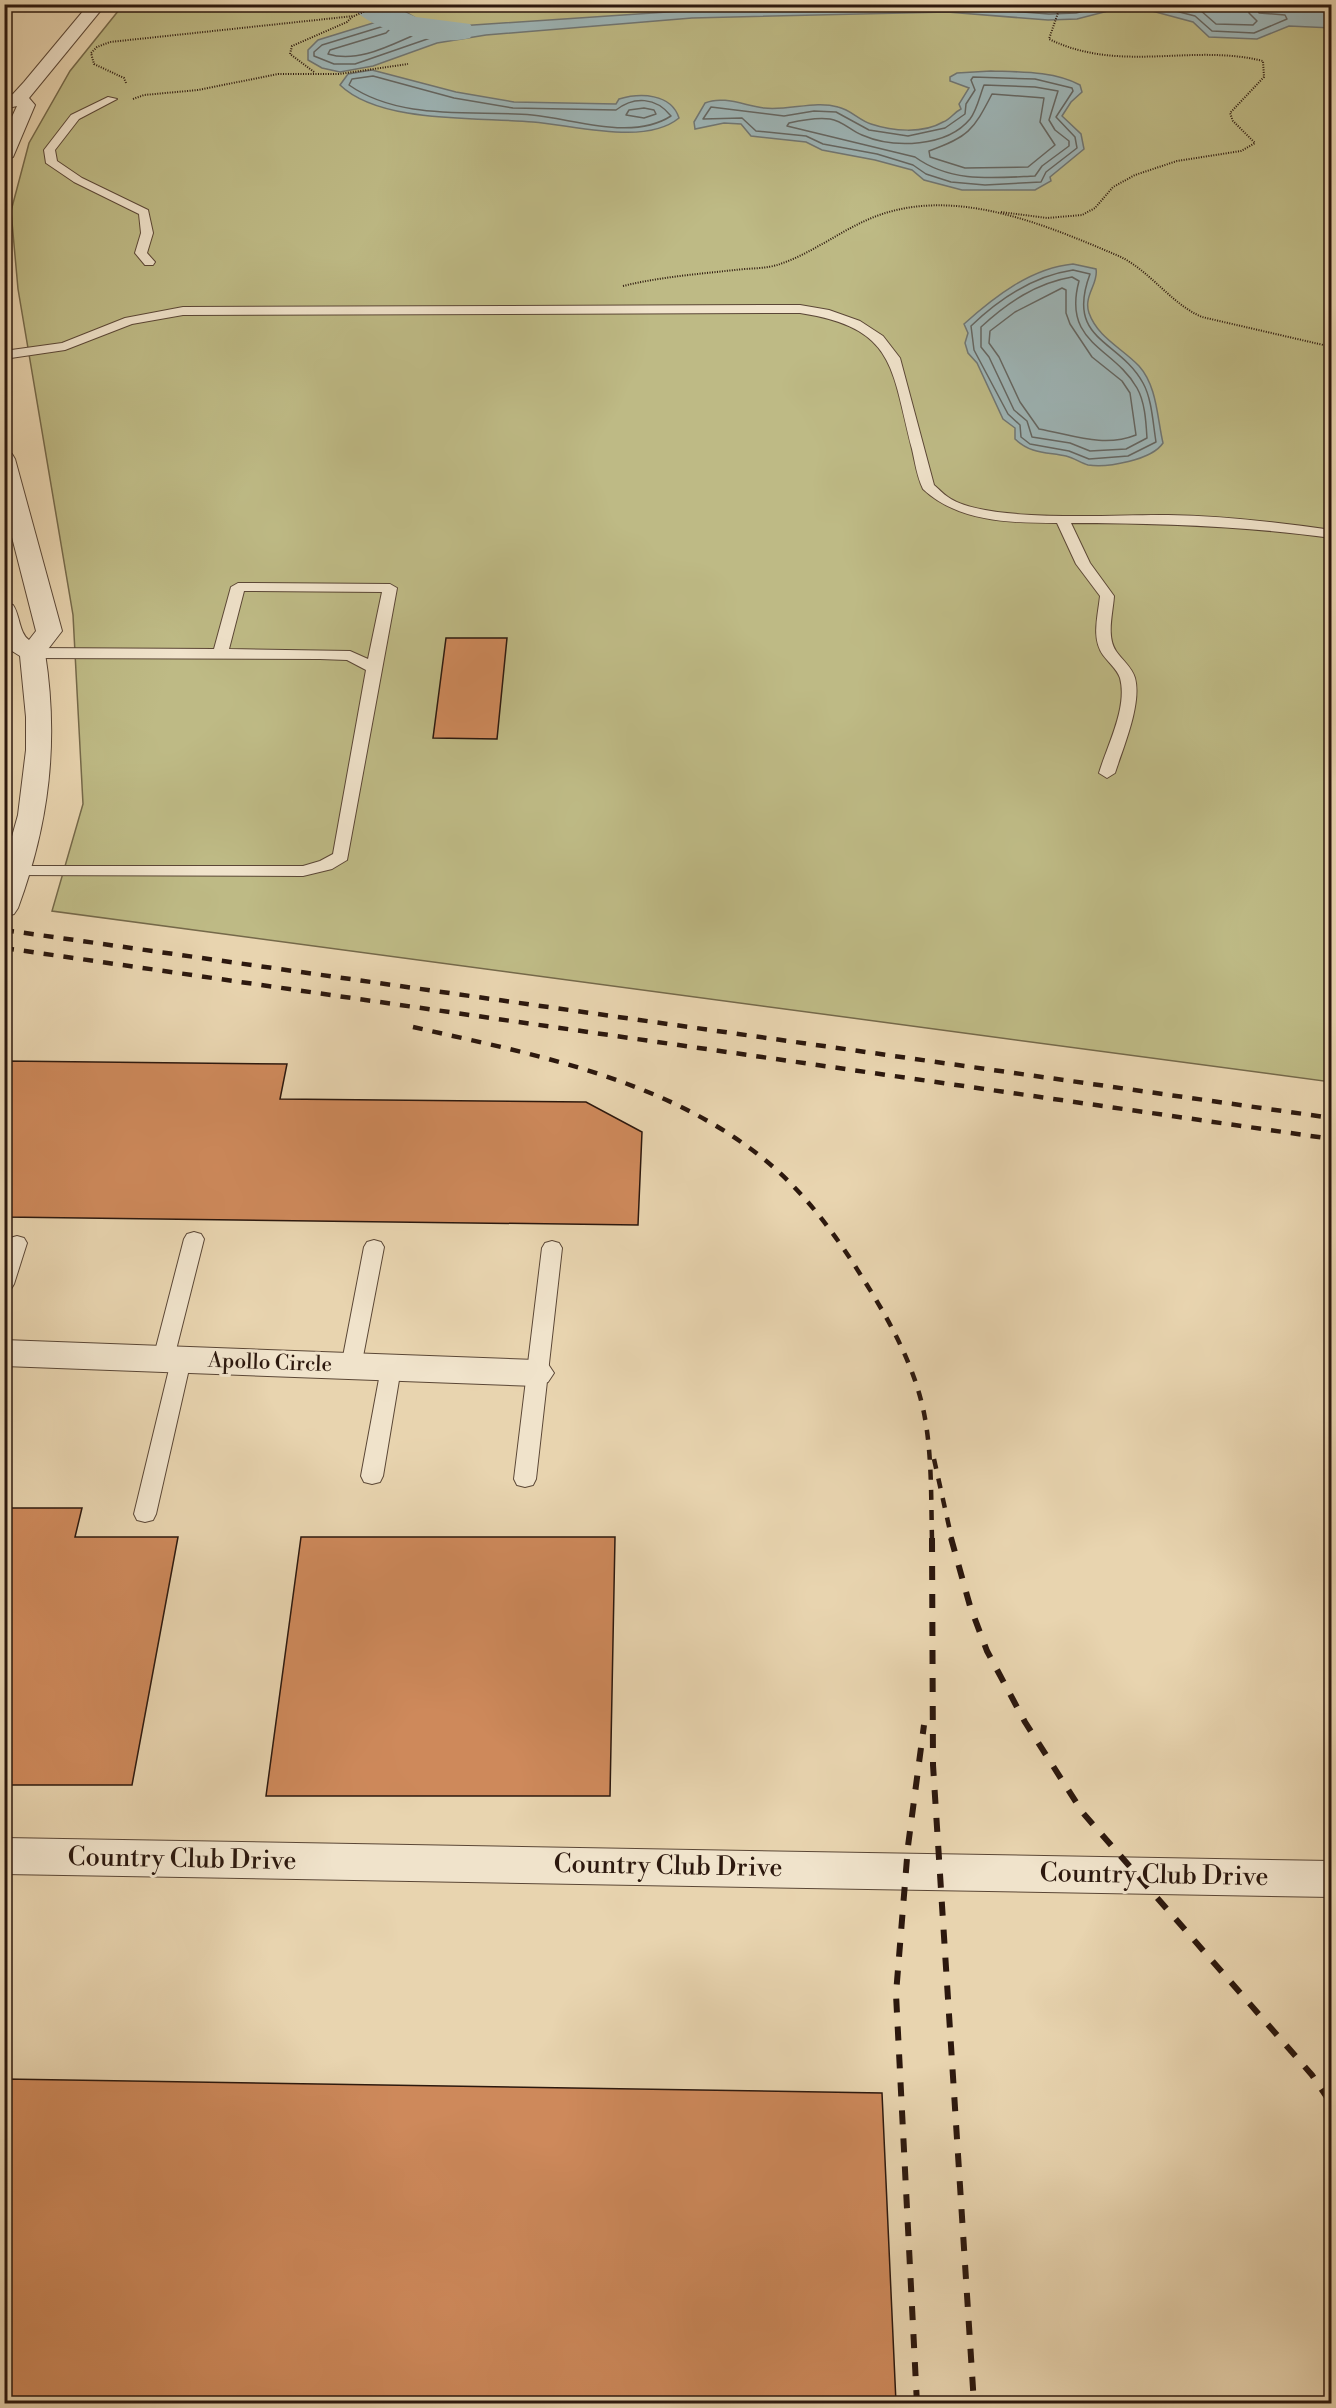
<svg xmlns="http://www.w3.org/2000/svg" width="1336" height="2408" font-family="'Libre Bodoni',serif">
  <rect width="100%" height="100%" fill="#e8d4af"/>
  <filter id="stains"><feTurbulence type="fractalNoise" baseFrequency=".00333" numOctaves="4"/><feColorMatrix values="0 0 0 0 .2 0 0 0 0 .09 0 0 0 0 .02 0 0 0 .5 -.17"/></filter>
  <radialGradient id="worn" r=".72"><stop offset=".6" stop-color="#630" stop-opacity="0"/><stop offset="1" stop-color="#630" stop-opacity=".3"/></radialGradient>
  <path fill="#beba85" stroke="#75694a" stroke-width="1.5" d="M 123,5 L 1331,5 L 1331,1082 L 52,911 L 83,804 L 73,615 L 18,289 L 11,211 L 29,143 L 70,71 Z"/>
  <path fill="#9db5b7" stroke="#707673" stroke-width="1.5" d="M 771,5 L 1208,4 L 1331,12 L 1332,28 L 1289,26 L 1257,39 L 1209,37 L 1193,22 L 1152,11 L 1108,11 L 1077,19 L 1048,20 L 947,12 L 692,18 L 486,35 L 437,43 L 373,66 L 340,72 L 322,68 L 308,60 L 308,50 L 318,40 L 383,20 L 374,13 L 396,6 L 427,25 L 444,27 Z
    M 372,70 L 456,92 L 514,102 L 616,104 L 619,99 C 640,93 671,93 679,118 C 645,146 574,125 533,122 C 479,117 380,124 340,85 L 348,74 Z
    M 991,71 C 1020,72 1054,71 1080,85 L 1082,92 L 1071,102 L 1062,116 L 1081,134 L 1084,149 L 1050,177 L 1051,181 L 1035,190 L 962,190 L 924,180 L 912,170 L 875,160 L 822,150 L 806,142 L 751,136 L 741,124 L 724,123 L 695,129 L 694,122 L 705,103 C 723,95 746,106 764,108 C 789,111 815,100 838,107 C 851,110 859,120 871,124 C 892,131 923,134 943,122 C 951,119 953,113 961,109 L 959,104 L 969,88 L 950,81 L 950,77 L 957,73 Z
    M 1073,264 L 1096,269 C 1099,283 1083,296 1089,313 C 1098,338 1122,348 1139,366 C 1157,386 1157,417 1163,443 C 1152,460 1107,468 1088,465 C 1081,463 1074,458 1066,456 C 1046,452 1031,454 1015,439 L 1015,428 L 1003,419 L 977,363 L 968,353 L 965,343 L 968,333 L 964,324 C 994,297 1031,268 1073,264 Z"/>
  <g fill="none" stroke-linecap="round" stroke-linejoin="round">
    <path stroke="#646662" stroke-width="1.5" d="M 746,4 L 749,11 L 947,6 L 1049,14 L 1076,13 L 1108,5 L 1152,5 L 1195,16 L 1212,31 L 1254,33 L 1287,19 L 1285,15 L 1259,13 L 1255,4
      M 1180,4 L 1200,10 L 1216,24 L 1253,25 L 1257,21 L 1249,13 L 1248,4
      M 394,12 L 424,30 L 435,32 L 436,36 L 355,64 L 334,64 L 314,56 L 314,52 L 322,45 L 384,26 L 388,15 Z
      M 396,23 L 412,32 L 412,36 C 387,47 356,63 328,54 L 330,50 L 386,33 Z
      M 373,76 L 454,98 L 513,108 L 616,110 C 634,96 656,97 671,116 C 632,141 575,119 532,115 C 473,110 400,121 349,85 L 352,79 Z
      M 973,77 L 1035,79 L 1072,88 L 1073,91 L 1056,117 L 1075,137 L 1077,148 L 1046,172 L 1041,182 L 985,185 L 951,182 L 926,174 L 913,165 L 877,154 L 823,144 L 806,136 L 756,131 L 742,118 L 703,119 L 711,107 L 784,116 L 814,111 L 836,112 L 869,130 L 908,136 L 945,128 L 965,114 L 966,104 L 975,90 L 971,80 Z
      M 984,85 L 1035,87 L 1058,91 L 1049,120 L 1055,130 L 1069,141 L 1069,146 L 1042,166 L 1035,176 C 993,178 951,183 915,157 L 787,126 L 789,123 C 802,120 816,117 830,119 C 843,121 851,131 862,135 C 894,149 947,147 970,119 C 977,110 980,95 984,85 Z
      M 992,94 L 1044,98 L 1040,122 L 1055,145 L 1028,167 L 965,168 L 930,157 L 929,151 C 968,137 973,131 992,94 Z
      M 644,108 L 654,110 L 656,114 L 644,118 L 626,115 L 629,110 Z
      M 1073,270 L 1090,274 C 1065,341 1119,339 1143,383 C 1152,399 1153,424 1156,442 L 1128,456 L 1089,459 L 1069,451 L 1030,444 L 1021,437 L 1020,425 L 1008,414 L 974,350 L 971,326 C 1000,298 1033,276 1073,270 Z
      M 1072,277 L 1079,281 C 1062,344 1114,347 1137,388 C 1145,402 1146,422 1147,438 L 1126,449 L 1090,451 L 1070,443 L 1032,437 L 1027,421 L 1014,410 L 989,357 L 981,347 L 981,327 C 1007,303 1036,283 1072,277 Z
      M 1062,288 L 1066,290 L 1066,313 L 1070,324 L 1092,357 L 1122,381 L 1130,393 L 1136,435 C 1103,448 1073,435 1039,429 L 1020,402 L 999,357 L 989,343 L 990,331 L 1015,312 Z"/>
    <path fill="#9db5b7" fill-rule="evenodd" d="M 350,4 L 386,4 L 416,17 L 470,24 L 475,31 L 470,38 C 439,46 369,33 350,4 Z"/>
  </g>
  <path fill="#ce895b" stroke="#2c180e" stroke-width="1.5" d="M 446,638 L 507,638 L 497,739 L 433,738 Z
    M 4,1061 L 287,1064 L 280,1099 L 586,1102 L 642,1132 L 638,1225 L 4,1217 Z
    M 4,1508 L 82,1508 L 75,1537 L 178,1537 L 132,1785 L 4,1785 Z
    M 301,1537 L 615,1537 L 610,1796 L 266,1796 Z
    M 4,2079 L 882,2093 L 896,2403 L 4,2403 Z"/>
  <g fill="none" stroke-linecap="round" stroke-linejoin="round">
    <g stroke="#5b4736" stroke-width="2">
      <path id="service" d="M 108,97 L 117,99 L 79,119 L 55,150 L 57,161 L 82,178 L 148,210 L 153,233 L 147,253 L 155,262 L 153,265 L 145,265 L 135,253 L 141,233 L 139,214 L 74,182 L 46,163 L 44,150 L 71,115 Z
        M 800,305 L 829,310 L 860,321 L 883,336 L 900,358 L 934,485 C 939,489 943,494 948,497 C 986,524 1118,514 1168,515 C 1223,516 1277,522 1332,530 L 1332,538 C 1244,526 1159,523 1071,523 L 1090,563 L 1114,596 C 1113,613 1106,636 1116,651 C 1122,660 1132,667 1135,678 C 1142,704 1123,748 1115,773 L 1107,778 L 1099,773 C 1107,746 1128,707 1120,678 C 1117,669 1109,663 1103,655 C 1091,638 1098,616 1100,596 L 1076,564 L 1057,523 C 1011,523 958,522 923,489 C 917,477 915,462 912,449 C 891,367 896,328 800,313 L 183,315 L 132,324 L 65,350 L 4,359 L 4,351 L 62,343 L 125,318 L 183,307 Z
        M 238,583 L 390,584 L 397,588 L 347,860 L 332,869 L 303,876 L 10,875 L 8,871 L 16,866 L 303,866 L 320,861 L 333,854 L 366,670 L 347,660 L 320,659 L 32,658 L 24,653 L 32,648 L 214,649 L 231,587 ZM 244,591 L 382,592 L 368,659 L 350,651 L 229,649 Z
        M 194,1232 L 201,1234 L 204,1239 L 175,1354 L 188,1355 L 191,1360 L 156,1514 L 153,1520 L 145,1522 L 137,1520 L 134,1514 L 170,1365 L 156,1364 L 153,1359 L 184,1239 L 187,1234 Z
        M 17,1236 L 24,1238 L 27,1243 L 14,1284 L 11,1289 L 4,1291 L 4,1251 L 10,1238 Z
        M 374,1240 L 381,1242 L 384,1247 L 361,1367 L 358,1372 L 351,1375 L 344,1372 L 341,1367 L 364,1247 L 367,1242 Z
        M 552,1241 L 559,1243 L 562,1248 L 536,1479 L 533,1485 L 525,1487 L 517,1485 L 514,1479 L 542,1248 L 545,1243 Z
        M 391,1360 L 398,1363 L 401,1368 L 383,1476 L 380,1482 L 372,1484 L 364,1482 L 361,1476 L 381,1368 L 384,1363 Z"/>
    </g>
    <g stroke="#5b4736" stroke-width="2">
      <path id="minor" d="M 4,1340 L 536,1360 L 548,1364 L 554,1373 L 548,1382 L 536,1386 L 4,1366 Z
        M 4,1838 L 1332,1861 L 1332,1897 L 4,1874 Z"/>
    </g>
    <g stroke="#5b4736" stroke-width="2">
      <path id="tertiary" d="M 89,4 L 106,4 L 29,98 L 35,105 L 13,157 L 4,162 L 4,134 L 17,106 L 4,109 L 4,98 L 13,94 L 24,82 Z
        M 4,452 L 12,454 L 15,459 L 62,631 L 45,653 C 59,742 49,824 18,908 L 14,914 L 4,917 L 4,865 L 18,815 L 26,750 L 26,717 L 20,656 L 4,646 L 4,603 L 13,605 C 20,615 19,633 29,640 L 36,631 L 4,506 Z"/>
    </g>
    <path stroke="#2c180e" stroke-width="2" stroke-dasharray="1 1.5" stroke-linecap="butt" d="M 314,72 L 290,54 L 292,46 L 347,22 L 353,16
      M 126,83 L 124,78 L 94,64 L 91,53 L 97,47 L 110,42 L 354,16 L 382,4
      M 133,99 L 144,95 L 198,90 L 278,74 L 339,74 L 408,64
      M 1001,212 L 1047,218 L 1082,215 L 1095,208 L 1113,187 L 1135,175 L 1177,161 L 1241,151 L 1255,143 L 1233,121 L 1230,113 L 1264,77 L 1263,61 C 1192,43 1120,74 1049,39 L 1061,4
      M 623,286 C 660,277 698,274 735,270 C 749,268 767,269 780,264 C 813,253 841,230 874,217 C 953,186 1041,223 1114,254 C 1148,267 1169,303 1202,317 L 1332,347"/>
    <use href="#service" fill="#f0e3cb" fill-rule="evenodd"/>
    <use href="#minor" fill="#f0e3cb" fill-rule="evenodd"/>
    <use href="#tertiary" fill="#f0e3cb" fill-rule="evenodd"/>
    <path stroke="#2c180e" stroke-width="4.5" stroke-dasharray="10 10" stroke-linecap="butt" d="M 4,930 L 1332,1118
      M 4,948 L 1332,1139
      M 413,1027 C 532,1054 661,1078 760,1156 C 801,1188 834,1232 862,1277 C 888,1318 914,1364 924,1413 C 932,1453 931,1498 932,1540
      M 934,1459 L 952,1540"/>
    <path stroke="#2c180e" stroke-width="6" stroke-dasharray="14 14" stroke-linecap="butt" d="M 932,1538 L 933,1765 L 974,2404
      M 951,1538 L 970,1606 L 987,1651 L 1025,1722 L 1083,1813 L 1312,2075 L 1332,2105
      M 917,2404 L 896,1994 L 908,1846 L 924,1725"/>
  </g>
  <g text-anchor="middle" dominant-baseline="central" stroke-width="6" stroke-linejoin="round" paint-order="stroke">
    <g font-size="21" fill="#2c180e" stroke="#f0e3cb">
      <text transform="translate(270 1363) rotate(2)">Apollo Circle</text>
    </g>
    <g font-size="26" fill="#2c180e" stroke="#f0e3cb">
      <text transform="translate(182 1859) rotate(1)">Country Club Drive</text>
      <text transform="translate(668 1866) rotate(1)">Country Club Drive</text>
      <text transform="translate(1154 1875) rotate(1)">Country Club Drive</text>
    </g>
  </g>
  <rect width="1336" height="2408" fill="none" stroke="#e8d4af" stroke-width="24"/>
  <rect x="6" y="6" width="1324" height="2396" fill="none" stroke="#2c180e" stroke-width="3"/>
  <rect x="12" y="12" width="1312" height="2384" fill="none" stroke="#2c180e" stroke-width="1.5"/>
  <rect width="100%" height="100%" filter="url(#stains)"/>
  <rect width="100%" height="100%" fill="url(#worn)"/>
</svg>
